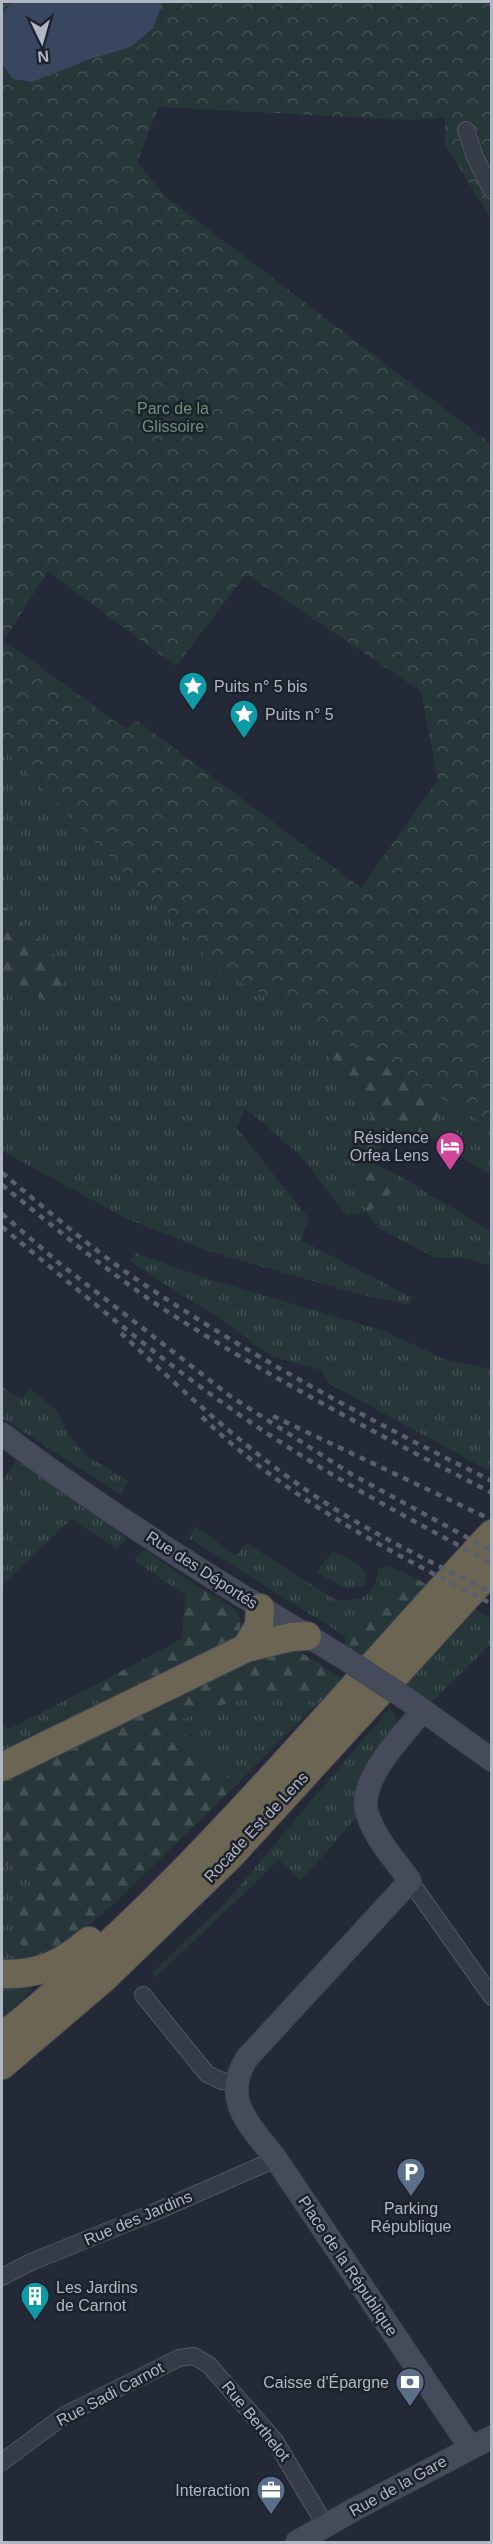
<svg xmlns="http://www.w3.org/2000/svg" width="493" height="2544" font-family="Helvetica,sans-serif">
  <defs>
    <pattern id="grass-tufts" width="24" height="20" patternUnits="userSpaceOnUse" patternTransform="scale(1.5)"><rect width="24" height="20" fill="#263639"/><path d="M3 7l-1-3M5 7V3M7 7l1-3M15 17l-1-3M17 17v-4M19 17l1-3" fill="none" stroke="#435154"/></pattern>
    <pattern id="forest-firs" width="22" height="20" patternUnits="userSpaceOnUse" patternTransform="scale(1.5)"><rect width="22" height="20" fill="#263639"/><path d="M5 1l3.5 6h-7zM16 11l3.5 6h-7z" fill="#435154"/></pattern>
    <pattern id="park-crowns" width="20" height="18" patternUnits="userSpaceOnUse" patternTransform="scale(1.5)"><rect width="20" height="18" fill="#263639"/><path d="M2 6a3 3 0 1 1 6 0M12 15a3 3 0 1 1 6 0" fill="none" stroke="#435154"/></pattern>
  </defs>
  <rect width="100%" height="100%" fill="#232937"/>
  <path fill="url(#grass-tufts)" d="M 2,518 L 396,576 L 492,849 L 382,859 L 438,780 L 421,691 L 246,574 L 176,666 L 48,571 L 3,640 L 126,729 L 136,720 L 361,888 L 419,905 L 217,967 L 321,1028 L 336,1079 L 373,1117 L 360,1154 L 386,1204 L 394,1173 L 491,1231 L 491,1266 L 467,1258 L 436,1258 L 378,1228 L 366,1212 L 347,1216 L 299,1154 L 245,1108 L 237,1128 L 309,1219 L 301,1240 L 413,1298 L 409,1305 L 355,1293 L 208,1251 L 127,1219 L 2,1151 L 2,977 L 47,1001 L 72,972 L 2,904 Z
    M 491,1049 L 491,1175 L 424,1134 Z
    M 136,1253 L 202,1277 L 384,1331 L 444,1359 L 491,1369 L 491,1472 L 328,1383 L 321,1370 L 271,1356 L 219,1318 L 158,1280 L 130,1260 Z
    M 2,1387 L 22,1399 L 29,1388 L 56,1409 L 66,1430 L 84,1454 L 129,1481 L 121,1495 L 2,1418 Z
    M 16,1460 L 127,1538 L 117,1549 L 71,1519 L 2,1586 L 2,1482 Z
    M 195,1526 L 236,1556 L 246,1543 L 336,1600 C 362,1601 376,1596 378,1568 L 391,1567 L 403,1572 L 345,1636 L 189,1538 Z
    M 145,1550 L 201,1588 L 185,1595 L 133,1560 Z
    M 333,1551 C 346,1558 362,1562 367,1577 L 364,1586 L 347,1589 L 316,1572 Z
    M 474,1609 L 491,1618 L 491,1644 L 433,1701 L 423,1698 L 404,1685 Z
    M 85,1690 L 109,1709 L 2,1760 L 2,1724 L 9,1729 Z
    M 278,1692 L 318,1703 L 235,1786 L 173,1722 L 246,1697 Z
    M 389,1709 C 397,1715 398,1722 395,1730 C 367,1764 357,1771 357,1817 L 301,1881 L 279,1860 L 155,1978 L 152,1973 L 225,1903 Z
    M 15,1860 L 35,1888 L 46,1956 L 24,1961 L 2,1962 L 2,1868 Z
    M 2,1981 L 30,1982 L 33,1988 L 2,2019 Z"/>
  <path fill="url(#forest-firs)" d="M 258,899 L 449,1103 L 424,1134 L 387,1131 L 374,1164 L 394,1173 L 386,1204 L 366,1211 C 354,1174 360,1153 373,1117 L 336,1079 L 321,1028 L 216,967 Z
    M 2,904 L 72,972 L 47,1001 L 2,977 Z
    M 403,1572 L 429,1585 L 363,1658 L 345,1646 L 345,1636 Z
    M 201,1588 C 228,1605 254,1609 233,1645 L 109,1709 L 85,1690 L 182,1639 L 185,1595 Z
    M 294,1648 L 343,1679 L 318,1703 L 278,1692 L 246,1697 L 173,1722 L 235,1786 L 115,1903 L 66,1944 L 46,1956 L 25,1950 L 12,1920 L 35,1887 L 15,1860 L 2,1868 L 2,1779 L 249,1656 Z"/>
  <path fill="url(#park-crowns)" fill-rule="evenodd" d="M 2,2 L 491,2 L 491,219 L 445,144 L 445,118 L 404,120 L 159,107 L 137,162 L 165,196 L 491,444 L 491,1127 L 216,967 L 2,747 ZM 47,571 L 176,666 L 246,574 L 421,691 L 438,780 L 361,888 L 136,720 L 126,729 L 4,641 Z"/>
  <path fill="#39465f" d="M 13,2 L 163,2 L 153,28 L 131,47 L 90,59 L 32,82 L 13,79 L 2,64 L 2,13 Z"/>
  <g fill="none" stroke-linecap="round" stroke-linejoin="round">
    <g stroke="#515662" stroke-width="18">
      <path id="street" d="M 466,130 L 475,157 L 492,191
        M 410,1881 L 492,1997
        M 143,1995 L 207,2074 L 222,2081 L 235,2083
        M 2,2277 L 31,2262 L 155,2212 L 276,2159
        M 2,2462 L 65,2415 L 179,2358 L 194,2356 L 209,2365 L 275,2441 L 326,2526"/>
    </g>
    <g stroke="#404551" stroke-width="24">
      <path id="secondary" d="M 2,1434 C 110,1516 228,1588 344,1658
        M 411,1702 L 492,1760
        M 423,1710 C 403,1736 355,1781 368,1816 C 376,1840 396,1861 410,1881 L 247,2058 C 220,2100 251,2126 276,2159 L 470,2447
        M 297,2542 L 355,2509 L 492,2437"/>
    </g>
    <g stroke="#414652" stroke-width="30">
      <path id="highway" d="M 246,1648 L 259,1626 L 260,1608
        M 2,1767 L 246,1648 L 291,1637 L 307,1636
        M 2,1974 C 39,1975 60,1965 89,1941
        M 2,2037 C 186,1890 332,1706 492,1534
        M 2,2065 L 105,1977 L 231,1855 L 492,1569"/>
    </g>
    <use href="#street" stroke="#363c47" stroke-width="16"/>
    <use href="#secondary" stroke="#454b5a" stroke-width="22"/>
    <use href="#highway" stroke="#6d6554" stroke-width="28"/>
    <path stroke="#595f6e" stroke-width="4.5" stroke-dasharray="6 6" stroke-linecap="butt" d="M 2,1173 C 45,1208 87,1245 133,1277 C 247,1354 368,1420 492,1481
      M 2,1185 C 55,1228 108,1272 165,1310 C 270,1378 381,1436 492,1493
      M 2,1214 L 59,1263 L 230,1396 L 351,1474 L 492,1551
      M 2,1227 C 89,1299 176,1374 271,1436 C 342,1483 416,1523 492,1563
      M 121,1333 C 188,1396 257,1460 335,1509 C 385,1540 439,1566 492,1593
      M 273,1416 L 492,1520
      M 202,1417 C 286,1498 388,1551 492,1604"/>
    <g stroke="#404551" stroke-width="24" stroke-linecap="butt">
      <path id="secondary-bridge" d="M 344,1658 L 408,1700"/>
    </g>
    <use href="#secondary-bridge" stroke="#454b5a" stroke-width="22"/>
  </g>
  <defs>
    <g id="sight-pin" transform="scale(1.5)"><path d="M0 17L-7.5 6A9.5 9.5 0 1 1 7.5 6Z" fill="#0f9aa8" stroke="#1c212c"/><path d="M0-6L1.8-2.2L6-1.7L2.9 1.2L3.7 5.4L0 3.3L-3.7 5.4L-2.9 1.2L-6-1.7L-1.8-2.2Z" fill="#fff"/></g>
    <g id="hotel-pin" transform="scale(1.5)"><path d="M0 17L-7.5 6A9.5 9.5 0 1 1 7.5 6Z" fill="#d1479c" stroke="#1c212c"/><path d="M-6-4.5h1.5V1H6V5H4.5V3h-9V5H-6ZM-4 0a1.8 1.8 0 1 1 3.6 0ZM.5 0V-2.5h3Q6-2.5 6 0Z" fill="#fff"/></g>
    <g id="parking-pin" transform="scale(1.5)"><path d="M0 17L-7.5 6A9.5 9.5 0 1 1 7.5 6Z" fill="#5c6f8a" stroke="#1c212c"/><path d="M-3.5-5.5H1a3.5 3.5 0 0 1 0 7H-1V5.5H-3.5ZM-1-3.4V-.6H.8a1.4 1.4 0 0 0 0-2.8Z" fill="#fff"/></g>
    <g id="building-pin" transform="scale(1.5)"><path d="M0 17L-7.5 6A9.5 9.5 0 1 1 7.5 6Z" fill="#0f9aa8" stroke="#1c212c"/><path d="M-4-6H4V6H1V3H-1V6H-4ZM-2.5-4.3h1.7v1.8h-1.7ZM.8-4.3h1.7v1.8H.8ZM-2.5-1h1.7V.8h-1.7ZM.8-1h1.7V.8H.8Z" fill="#fff"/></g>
    <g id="bank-pin" transform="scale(1.5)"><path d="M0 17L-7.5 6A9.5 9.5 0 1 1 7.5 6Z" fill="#5c6f8a" stroke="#1c212c"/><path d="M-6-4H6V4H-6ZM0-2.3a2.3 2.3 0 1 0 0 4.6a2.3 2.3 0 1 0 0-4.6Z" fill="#fff"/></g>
    <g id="office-pin" transform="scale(1.5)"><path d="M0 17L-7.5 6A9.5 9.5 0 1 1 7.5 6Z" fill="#5c6f8a" stroke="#1c212c"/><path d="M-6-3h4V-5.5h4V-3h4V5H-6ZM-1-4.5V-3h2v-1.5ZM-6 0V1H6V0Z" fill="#fff"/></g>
  </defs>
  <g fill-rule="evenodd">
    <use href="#sight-pin" x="193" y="686"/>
    <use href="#sight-pin" x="244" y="714"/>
    <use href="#hotel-pin" x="450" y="1146"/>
    <use href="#parking-pin" x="411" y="2172"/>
    <use href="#building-pin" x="35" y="2296"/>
    <use href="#bank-pin" x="410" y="2382"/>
    <use href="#office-pin" x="271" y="2490"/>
  </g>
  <g text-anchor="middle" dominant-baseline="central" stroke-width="5" stroke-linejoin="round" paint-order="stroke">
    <g font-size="16" fill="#6a9277" stroke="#1c212c">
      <text x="173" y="408">Parc de la<tspan x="173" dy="18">Glissoire</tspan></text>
    </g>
    <g font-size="16" fill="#b1b6c4" stroke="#1c212c" text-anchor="start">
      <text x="214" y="686">Puits n° 5 bis</text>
      <text x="265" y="714">Puits n° 5</text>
      <text x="429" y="1137" text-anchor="end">Résidence<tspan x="429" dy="18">Orfea Lens</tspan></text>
      <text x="411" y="2208" text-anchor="middle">Parking<tspan x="411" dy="18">République</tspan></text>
      <text x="56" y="2287">Les Jardins<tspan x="56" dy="18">de Carnot</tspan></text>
      <text x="389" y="2382" text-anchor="end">Caisse d'Épargne</text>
      <text x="250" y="2490" text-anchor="end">Interaction</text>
    </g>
    <g font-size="16" fill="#b1b6c4" stroke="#1c212c">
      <text transform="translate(202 1570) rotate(33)">Rue des Déportés</text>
      <text transform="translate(256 1827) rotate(-47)">Rocade Est de Lens</text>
      <text transform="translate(138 2218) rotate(-23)">Rue des Jardins</text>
      <text transform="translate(348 2266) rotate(56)">Place de la République</text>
      <text transform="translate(110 2394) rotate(-28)">Rue Sadi Carnot</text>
      <text transform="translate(256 2421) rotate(51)">Rue Berthelot</text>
      <text transform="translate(398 2486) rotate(-29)">Rue de la Gare</text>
    </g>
  </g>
  <rect width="493" height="2544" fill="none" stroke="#b1b6c4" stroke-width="6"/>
  <g transform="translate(42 42) rotate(175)" stroke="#1c212c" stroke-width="4.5" paint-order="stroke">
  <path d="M0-4.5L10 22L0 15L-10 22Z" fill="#b1b6c4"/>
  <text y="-9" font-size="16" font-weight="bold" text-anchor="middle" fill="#b1b6c4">N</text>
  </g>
</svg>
